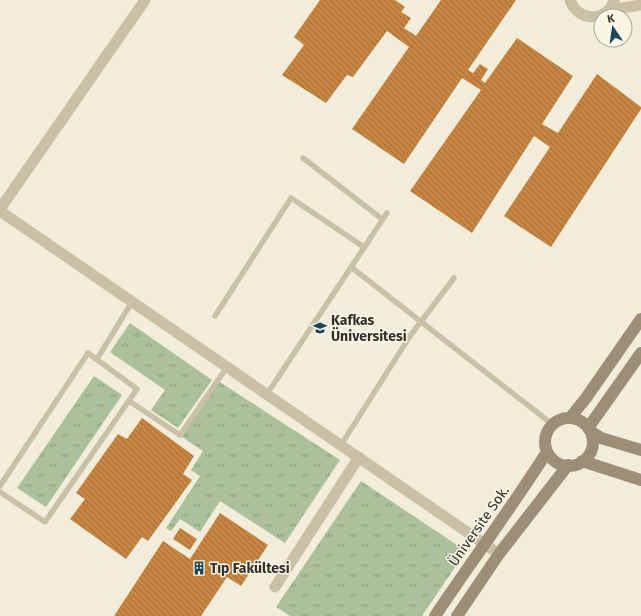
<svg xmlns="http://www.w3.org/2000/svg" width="641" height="616" font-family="'Fira Sans',sans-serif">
  <defs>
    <pattern id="grass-tufts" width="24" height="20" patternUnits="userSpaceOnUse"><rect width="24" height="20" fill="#aac19a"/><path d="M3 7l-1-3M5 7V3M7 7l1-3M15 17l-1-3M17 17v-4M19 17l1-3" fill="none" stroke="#8b9d7e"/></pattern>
    <pattern id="building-back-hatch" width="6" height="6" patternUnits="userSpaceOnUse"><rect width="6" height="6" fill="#c78542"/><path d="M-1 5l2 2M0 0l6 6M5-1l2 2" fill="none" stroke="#a26d37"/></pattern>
  </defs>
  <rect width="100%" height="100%" fill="#f2edda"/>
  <path fill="url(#grass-tufts)" d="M 130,323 L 212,380 L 178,428 L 151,410 L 165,390 L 110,352 Z
    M 94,376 L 122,395 L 46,507 L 17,488 Z
    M 218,381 L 340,460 L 285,543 L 220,501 L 200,532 L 180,519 L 171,531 L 166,528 L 200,476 L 191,470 L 203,451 L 182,437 Z
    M 361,481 L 466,551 L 422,616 L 290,616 L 276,607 Z"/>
  <path fill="url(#building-back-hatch)" d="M 320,0 L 395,0 L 405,7 L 401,12 L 411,18 L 404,28 L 416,36 L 441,0 L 516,0 L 468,70 L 473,73 L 480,64 L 488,69 L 481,80 L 485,83 L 517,38 L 573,76 L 542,124 L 558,133 L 597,74 L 641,107 L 641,109 L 551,247 L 504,216 L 550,147 L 534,136 L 472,233 L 410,191 L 481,90 L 462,78 L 404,164 L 352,129 L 409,47 L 387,31 L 353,77 L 347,75 L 326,103 L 282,75 L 304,45 L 294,37 Z
    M 142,418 L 194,456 L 183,474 L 192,480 L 148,541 L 142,537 L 126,559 L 70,519 L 85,499 L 76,493 L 118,434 L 127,439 Z
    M 220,513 L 268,545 L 241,586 L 227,577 L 201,616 L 114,616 L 163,541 L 190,559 Z
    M 180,528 L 197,539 L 190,550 L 173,539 Z"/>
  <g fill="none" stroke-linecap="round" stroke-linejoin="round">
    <path stroke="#cac0a6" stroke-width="5.5" d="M 303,158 L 382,219
      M 351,267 L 552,424
      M 215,316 L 291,198 L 364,247
      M 97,359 L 132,302
      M 267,394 L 387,213
      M 129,401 L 180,435 L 227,367
      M 341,445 L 410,336 L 454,278
      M 0,486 L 88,353 L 137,389 L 45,522 L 0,492"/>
    <path stroke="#cac0a6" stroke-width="11" d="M 570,0 C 577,22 608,23 614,0
      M 609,10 L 641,5
      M 0,209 L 145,0
      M 0,211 L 499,554
      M 275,587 L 359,457"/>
    <path stroke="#9d8f77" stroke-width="12" d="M 570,418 L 586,398 L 641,319
      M545 442a24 24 0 1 1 48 0a24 24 0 1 1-48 0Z
      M 588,428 L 641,353
      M 591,432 L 601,438 L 641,450
      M 582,461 L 641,480
      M 435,616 C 472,561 511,508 547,452
      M 457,616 L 499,554 L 568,465"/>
  </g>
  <defs>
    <g id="university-bare" transform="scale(1.08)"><path d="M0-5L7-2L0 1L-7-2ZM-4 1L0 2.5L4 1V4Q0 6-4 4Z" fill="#1c4458" stroke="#f9f6e6" stroke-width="2.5" paint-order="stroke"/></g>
    <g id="building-bare" transform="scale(1.08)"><path d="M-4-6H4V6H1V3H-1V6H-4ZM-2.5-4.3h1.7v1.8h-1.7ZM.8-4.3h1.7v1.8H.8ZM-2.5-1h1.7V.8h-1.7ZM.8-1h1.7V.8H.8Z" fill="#1c4458" stroke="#f9f6e6" stroke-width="2.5" paint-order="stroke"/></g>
  </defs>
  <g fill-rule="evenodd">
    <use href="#university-bare" x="320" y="328"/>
    <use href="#building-bare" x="199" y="568"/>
  </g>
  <g text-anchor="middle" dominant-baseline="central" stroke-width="3" stroke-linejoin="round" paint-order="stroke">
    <g font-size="14" font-weight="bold" fill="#362f27" stroke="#f9f6e6" text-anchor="start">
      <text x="331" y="320">Kafkas<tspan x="331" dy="16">Üniversitesi</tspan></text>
      <text x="210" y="568">Tıp Fakültesi</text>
    </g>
    <g font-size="14" fill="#362f27" stroke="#f9f6e6">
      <text transform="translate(479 526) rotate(-55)">Üniversite Sok.</text>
    </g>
  </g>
  <g transform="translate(613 28) rotate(347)"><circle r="19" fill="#f9f6e6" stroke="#aba69a"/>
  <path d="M0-3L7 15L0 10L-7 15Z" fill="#1c4458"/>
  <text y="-6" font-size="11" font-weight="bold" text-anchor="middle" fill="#362f27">K</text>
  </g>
</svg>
